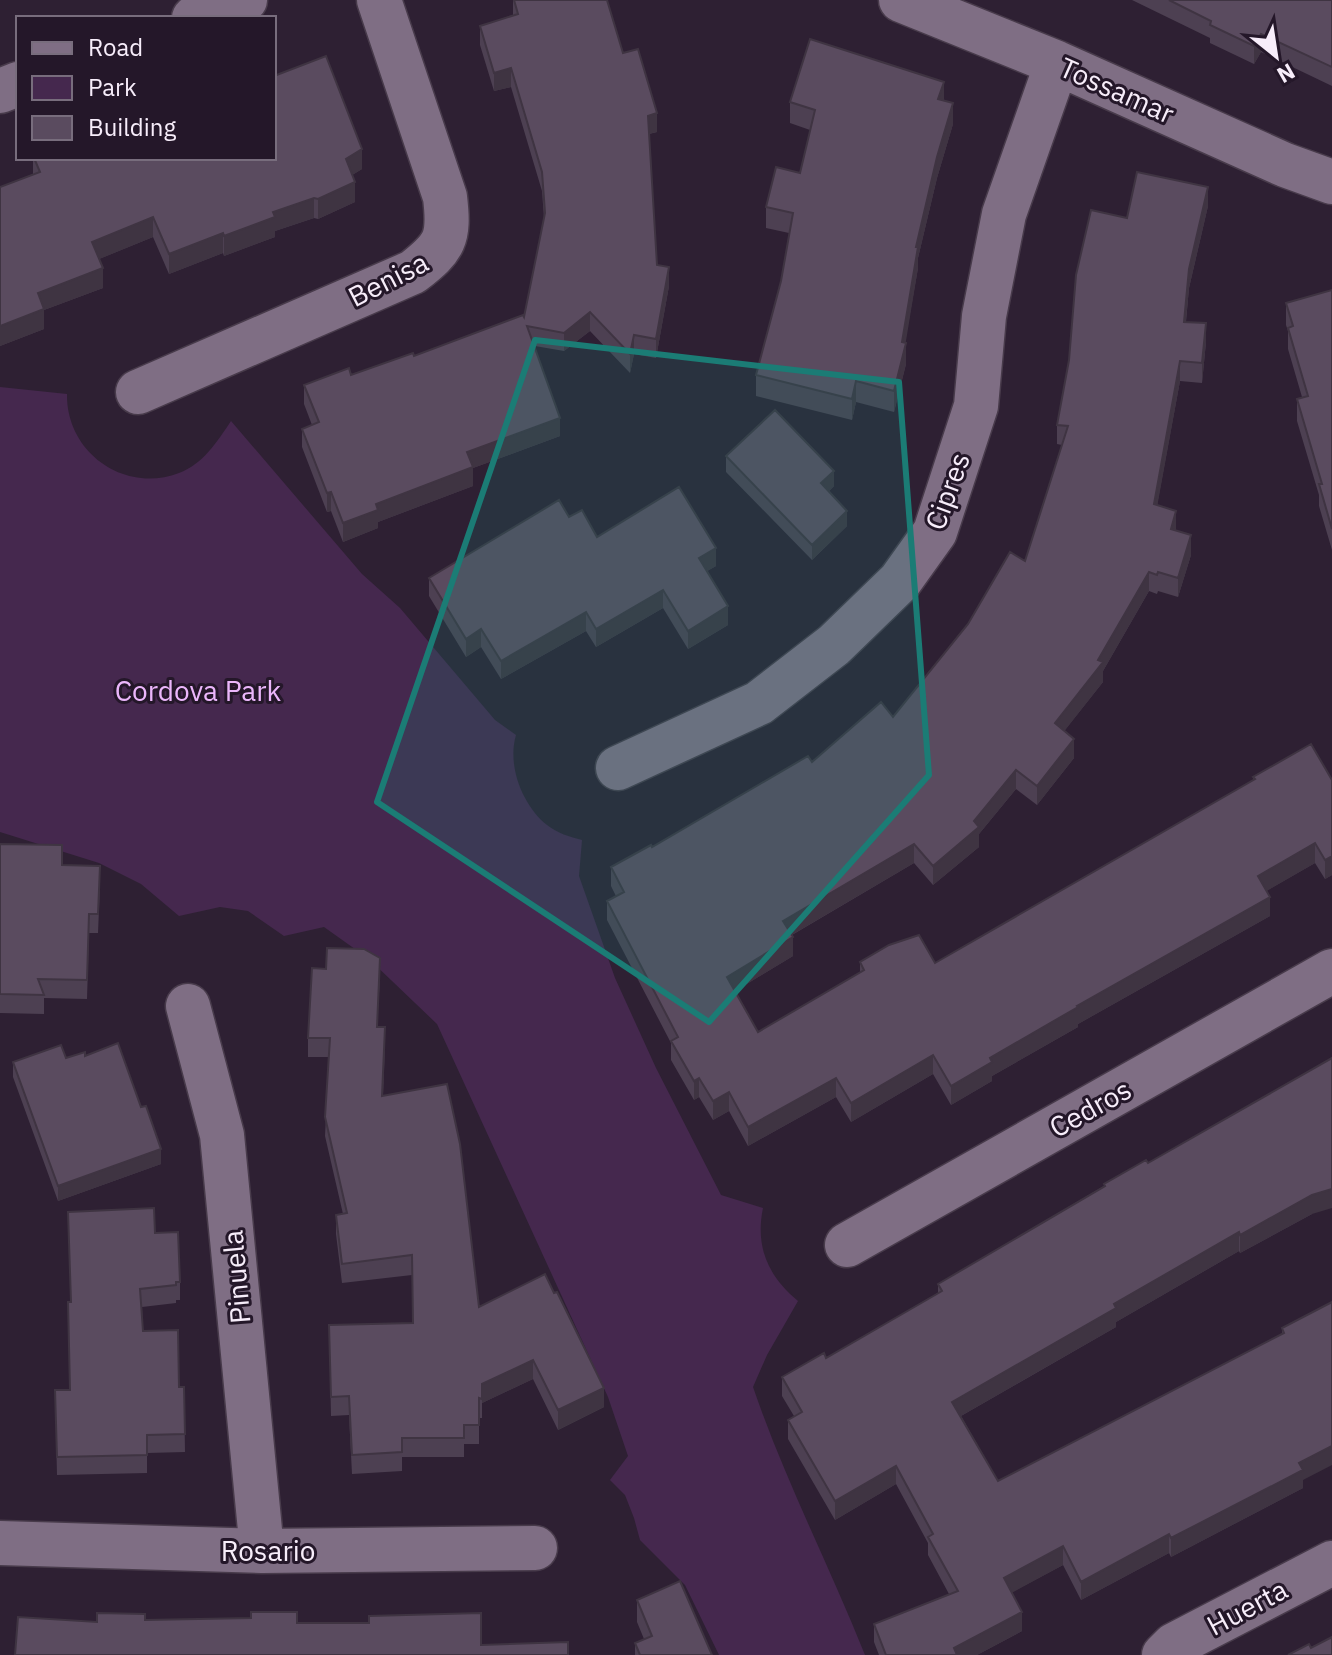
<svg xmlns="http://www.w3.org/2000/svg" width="1332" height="1655" font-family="'IBM Plex Sans',sans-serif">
  <rect width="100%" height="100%" fill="#2e2033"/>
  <path fill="#45284e" d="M 0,387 L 67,394 C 66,452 124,494 179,473 C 203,464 217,442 231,421 L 362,574 L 400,608 L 495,720 L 516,735 C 507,765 522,805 547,825 C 557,833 570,837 582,840 L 579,876 L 615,978 L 656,1068 L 721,1195 L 763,1208 C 755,1247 768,1276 798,1301 L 767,1355 L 753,1387 C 784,1478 829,1565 865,1655 L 719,1655 L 685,1585 L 640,1540 L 634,1518 L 625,1495 L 610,1480 L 628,1456 L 608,1397 L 437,1024 L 369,959 L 324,927 L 284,936 L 248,911 L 220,907 L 179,916 L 141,884 L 99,863 L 0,832 Z"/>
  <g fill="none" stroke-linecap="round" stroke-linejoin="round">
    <g stroke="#483b4b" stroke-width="47">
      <path id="minor" d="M 901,0 L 1057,63 L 1285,165 L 1332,182
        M 194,18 L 245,0
        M 0,91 L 18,84
        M 138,392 L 413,272 C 445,247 450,239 445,197 L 379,0
        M 618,768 L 759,703 L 834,645 L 900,581 L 935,532 L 976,406 L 984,316 L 1004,214 L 1057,63
        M 188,1006 L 222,1135 L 262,1551
        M 847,1245 L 1332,971
        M 0,1543 L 262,1551 L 535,1548
        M 1164,1655 L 1174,1645 L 1332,1563"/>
    </g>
    <use href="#minor" stroke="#7f6e84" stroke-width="44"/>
  </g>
  <path fill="#4d4052" d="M 513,0 L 607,0 L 623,53 L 657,132 L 649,134 L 657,265 L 669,286 L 656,358 L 634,354 L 630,373 L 590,331 L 564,351 L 535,346 L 560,436 L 473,468 L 473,486 L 378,522 L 378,528 L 343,542 L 331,511 L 327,512 L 302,447 L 302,429 L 312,425 L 304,404 L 304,385 L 351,375 L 414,356 L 524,317 L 544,218 L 542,191 L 511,87 L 494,91 L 480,45 L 480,26 L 513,15 Z
    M 1132,0 L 1332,0 L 1332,86 L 1261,52 L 1254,64 L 1210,43 L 1210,38 Z
    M 944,101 L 953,124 L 937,178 L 918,258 L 918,268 L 905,342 L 906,364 L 894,412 L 856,402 L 852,420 L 756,396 L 756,375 L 781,281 L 789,233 L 766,228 L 766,207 L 800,173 L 810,130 L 790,123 L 790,102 Z
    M 33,158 L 274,158 L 362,169 L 352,175 L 355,202 L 318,219 L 314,218 L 275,231 L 275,237 L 224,256 L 223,253 L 169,274 L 153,237 L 99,259 L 103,288 L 44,310 L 44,329 L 0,346 L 0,187 L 33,174 Z
    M 1208,206 L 1189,288 L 1186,322 L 1206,342 L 1202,383 L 1180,381 L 1157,505 L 1176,531 L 1191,555 L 1178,597 L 1158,591 L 1157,594 L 1149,591 L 1103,671 L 1103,682 L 1064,731 L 1074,758 L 1037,805 L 1016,789 L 979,834 L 979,847 L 933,885 L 914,863 L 792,935 L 793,956 L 735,991 L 758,1032 L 860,973 L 860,962 L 935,963 L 1253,780 L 1253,777 L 1332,780 L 1332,875 L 1325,879 L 1315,863 L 1266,891 L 1270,916 L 1078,1024 L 1078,1027 L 992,1076 L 992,1081 L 951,1105 L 933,1074 L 851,1122 L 836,1097 L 748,1146 L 729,1111 L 713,1120 L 699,1097 L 694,1100 L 671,1060 L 671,1043 L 607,920 L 607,901 L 616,896 L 611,886 L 611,867 L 652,847 L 893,717 L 1025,561 L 1062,445 L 1057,444 L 1057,425 L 1127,218 Z
    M 1332,290 L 1332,550 L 1319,506 L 1319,495 L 1297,421 L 1297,399 L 1302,397 L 1288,349 L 1288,331 L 1286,325 L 1286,303 Z
    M 726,456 L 834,486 L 829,491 L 847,526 L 812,560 L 726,472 Z
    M 569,517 L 597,537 L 716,566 L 707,571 L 728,625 L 688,649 L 663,608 L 596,647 L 586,631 L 501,679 L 481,647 L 466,657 L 429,596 L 429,578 Z
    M 0,844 L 62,865 L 100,885 L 98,933 L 89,933 L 87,999 L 44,998 L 44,1014 L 0,1013 Z
    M 380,978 L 377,1027 L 385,1046 L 383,1096 L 479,1307 L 604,1407 L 558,1430 L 533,1379 L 482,1403 L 482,1418 L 479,1418 L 479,1444 L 464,1444 L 464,1457 L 402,1457 L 402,1471 L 352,1474 L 349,1415 L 331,1416 L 329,1325 L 413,1323 L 412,1275 L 342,1283 L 336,1234 L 336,1215 L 343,1214 L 325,1136 L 329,1057 L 308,1057 L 308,1038 Z
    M 85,1056 L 161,1164 L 58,1201 L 13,1077 L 13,1062 Z
    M 1148,1163 L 1312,1214 L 1240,1253 L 1239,1251 L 1116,1322 L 1116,1327 L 961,1416 L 998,1481 L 1282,1334 L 1282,1328 L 1332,1302 L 1303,1480 L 1303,1488 L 1171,1557 L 1169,1553 L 1081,1600 L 1063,1565 L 1012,1592 L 1022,1631 L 977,1655 L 879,1655 L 874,1642 L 874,1624 L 949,1594 L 928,1555 L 928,1543 L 896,1484 L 835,1520 L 788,1439 L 788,1420 L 794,1416 L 782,1396 L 782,1377 L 826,1358 L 938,1293 L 938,1284 L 1104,1186 L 1104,1184 Z
    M 68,1212 L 155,1233 L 180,1282 L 180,1300 L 176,1300 L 176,1303 L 142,1307 L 143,1331 L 179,1387 L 184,1387 L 185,1452 L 147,1453 L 147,1473 L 57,1475 L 55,1390 L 70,1390 L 71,1302 Z
    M 637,1600 L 712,1655 L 635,1655 L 635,1643 L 644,1639 L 637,1622 Z"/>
  <path fill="#3f3442" d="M 1261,34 L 1261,52 L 1254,64 L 1254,46 Z
    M 511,68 L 511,87 L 494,91 L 494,73 Z
    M 944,82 L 944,103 L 938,99 Z
    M 953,103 L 953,124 L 937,178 L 918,258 L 918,268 L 904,353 L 906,343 L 906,364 L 894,412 L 894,391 L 916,247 L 937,157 Z
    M 657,113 L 657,132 L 648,134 L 648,116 Z
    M 362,149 L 362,169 L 346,179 L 346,159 Z
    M 355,182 L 355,202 L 318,219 L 318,199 Z
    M 1208,187 L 1208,206 L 1189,288 L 1184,341 L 1184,322 L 1189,269 Z
    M 314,198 L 314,218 L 275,231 L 275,237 L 224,256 L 224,236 L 273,212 Z
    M 153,217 L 153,237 L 92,262 L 92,242 Z
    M 223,233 L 223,253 L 169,274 L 169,254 Z
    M 669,267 L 669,286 L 656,358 L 656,339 Z
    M 103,268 L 103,288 L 44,310 L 44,329 L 0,346 L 0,326 L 38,293 Z
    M 590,312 L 590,331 L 564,351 L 564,333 Z
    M 1206,323 L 1206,342 L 1202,383 L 1202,363 Z
    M 634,335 L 634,354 L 630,373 L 630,354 Z
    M 1180,361 L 1180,381 L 1154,524 L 1154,504 Z
    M 856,381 L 856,402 L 852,420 L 852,399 Z
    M 560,418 L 560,436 L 473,468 L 473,486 L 378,522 L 378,528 L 343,542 L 343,523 L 467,452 Z
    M 834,471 L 834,486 L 821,498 L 821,483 Z
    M 331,492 L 331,511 L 327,512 L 327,493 Z
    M 847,511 L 847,526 L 812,560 L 812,545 Z
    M 1176,511 L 1176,530 L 1171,549 L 1171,529 Z
    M 1191,535 L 1191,555 L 1178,597 L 1178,578 Z
    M 716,548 L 716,566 L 699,576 L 699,558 Z
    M 1149,572 L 1149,591 L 1103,671 L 1103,682 L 1055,743 L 1055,723 L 1098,660 Z
    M 663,590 L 663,608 L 596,647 L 596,629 Z
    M 728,606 L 728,625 L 688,649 L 688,631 Z
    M 586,612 L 586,631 L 501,679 L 501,661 Z
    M 481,629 L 481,647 L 466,657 L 466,639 Z
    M 1074,739 L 1074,758 L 1037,805 L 1037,786 Z
    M 1016,770 L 1016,789 L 979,834 L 979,847 L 933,885 L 933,866 L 974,821 Z
    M 1315,843 L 1315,863 L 1258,896 L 1258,876 Z
    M 914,844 L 914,863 L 783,940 L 783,921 Z
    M 1332,856 L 1332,875 L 1325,879 L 1325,860 Z
    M 1270,897 L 1270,916 L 1078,1024 L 1078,1027 L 992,1076 L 992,1081 L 951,1105 L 951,1086 L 990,1058 L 1077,1006 Z
    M 793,937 L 793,956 L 727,996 L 727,977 Z
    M 933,1055 L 933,1074 L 851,1122 L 851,1103 Z
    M 699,1078 L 699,1097 L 694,1100 L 694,1081 Z
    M 836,1078 L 836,1097 L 748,1146 L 748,1127 Z
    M 729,1092 L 729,1111 L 713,1120 L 713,1101 Z
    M 161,1149 L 161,1164 L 58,1201 L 58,1186 Z
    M 1332,1189 L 1332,1208 L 1312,1214 L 1240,1253 L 1240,1235 L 1312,1195 Z
    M 1239,1232 L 1239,1251 L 1116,1322 L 1116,1327 L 952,1421 L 952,1402 L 1114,1304 Z
    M 533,1360 L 533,1379 L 482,1403 L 482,1384 Z
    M 604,1388 L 604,1407 L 558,1430 L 558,1410 Z
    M 1332,1446 L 1332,1465 L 1303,1480 L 1303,1488 L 1171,1557 L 1171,1538 L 1299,1463 Z
    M 896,1466 L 896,1484 L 835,1520 L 835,1501 Z
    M 1169,1534 L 1169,1553 L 1081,1600 L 1081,1582 Z
    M 1063,1546 L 1063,1565 L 1004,1597 L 1004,1578 Z
    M 1022,1612 L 1022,1631 L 977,1655 L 954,1655 L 954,1648 Z"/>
  <path fill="#5a4b5f" stroke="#3f3442" stroke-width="2" d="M 514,0 L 607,0 L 623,53 L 638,49 L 657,113 L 648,116 L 657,265 L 669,267 L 656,339 L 634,335 L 630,354 L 590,312 L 564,333 L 527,326 L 560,418 L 467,452 L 473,467 L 376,504 L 378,510 L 343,523 L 331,492 L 327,493 L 302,429 L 319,422 L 304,385 L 349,368 L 351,375 L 413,353 L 414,356 L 523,315 L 524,317 L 545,213 L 542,172 L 511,68 L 494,73 L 480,26 L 518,14 Z
    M 1169,0 L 1332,0 L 1332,67 L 1261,34 L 1254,46 L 1210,25 L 1211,21 Z
    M 810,39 L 944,82 L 938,99 L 953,103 L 937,157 L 916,247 L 918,247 L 902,342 L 906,343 L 894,391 L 856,381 L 852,399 L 756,375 L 781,281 L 793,213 L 766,207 L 776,167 L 800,173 L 815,110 L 790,102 Z
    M 326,56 L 362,149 L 346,159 L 355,182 L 318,199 L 314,198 L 273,212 L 275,217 L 224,236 L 223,233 L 169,254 L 153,217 L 92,242 L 103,268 L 38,293 L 44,309 L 0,326 L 0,187 L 40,172 L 34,158 L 274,158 L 274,76 Z
    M 1137,172 L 1208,187 L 1189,269 L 1184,322 L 1206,323 L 1202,363 L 1180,361 L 1154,504 L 1176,511 L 1171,529 L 1191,535 L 1178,578 L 1158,572 L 1157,575 L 1149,572 L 1098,660 L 1103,662 L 1055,723 L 1074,739 L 1037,786 L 1016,770 L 974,821 L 979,827 L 933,866 L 914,844 L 783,921 L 793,937 L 727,977 L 758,1032 L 864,970 L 860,962 L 889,945 L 919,935 L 935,963 L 1255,779 L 1253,777 L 1311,744 L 1332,780 L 1332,856 L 1325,860 L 1315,843 L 1258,876 L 1270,897 L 1077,1006 L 1078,1007 L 990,1058 L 992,1062 L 951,1086 L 933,1055 L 851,1103 L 836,1078 L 748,1127 L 729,1092 L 713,1101 L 699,1078 L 694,1081 L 671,1041 L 678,1037 L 607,901 L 624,892 L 611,867 L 651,845 L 652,847 L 808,756 L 812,762 L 881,702 L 893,717 L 968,624 L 1010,552 L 1025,561 L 1068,426 L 1057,425 L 1069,360 L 1076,275 L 1091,210 L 1127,218 Z
    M 1332,290 L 1332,529 L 1319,484 L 1322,484 L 1297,399 L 1308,396 L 1288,328 L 1293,326 L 1286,303 Z
    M 775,410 L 834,471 L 821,483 L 847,511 L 812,545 L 726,456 Z
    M 679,487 L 716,548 L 699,558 L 728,606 L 688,631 L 663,590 L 596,629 L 586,612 L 501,661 L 481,629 L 466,639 L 429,578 L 559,500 L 569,517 L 582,510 L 597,537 Z
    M 0,844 L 62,845 L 62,865 L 100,866 L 98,914 L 89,914 L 87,980 L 38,979 L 44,995 L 0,994 Z
    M 327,948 L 364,949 L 380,958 L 377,1027 L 385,1027 L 382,1096 L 447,1084 L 460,1144 L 479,1307 L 545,1274 L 554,1293 L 557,1292 L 604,1388 L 558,1410 L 533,1360 L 482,1384 L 482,1399 L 479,1398 L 479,1425 L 464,1425 L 464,1438 L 402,1438 L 402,1452 L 352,1455 L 349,1396 L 331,1397 L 329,1325 L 413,1323 L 412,1255 L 342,1264 L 336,1215 L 347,1213 L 325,1117 L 330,1038 L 308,1038 L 312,968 L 326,969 Z
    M 118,1043 L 141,1107 L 146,1106 L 161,1149 L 58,1186 L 13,1062 L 61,1045 L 66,1058 L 85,1052 L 85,1056 Z
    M 1332,1058 L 1332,1189 L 1312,1195 L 1240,1235 L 1239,1232 L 1114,1304 L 1116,1308 L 952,1402 L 998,1481 L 1284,1333 L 1282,1328 L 1332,1302 L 1332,1446 L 1299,1463 L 1303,1470 L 1171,1538 L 1169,1534 L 1081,1582 L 1063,1546 L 1004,1578 L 1022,1612 L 954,1648 L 957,1655 L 886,1655 L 874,1624 L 958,1591 L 928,1537 L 933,1534 L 896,1466 L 835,1501 L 788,1420 L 802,1412 L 782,1377 L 824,1353 L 826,1358 L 942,1291 L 938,1284 L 1105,1186 L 1104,1184 L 1146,1160 L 1148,1163 Z
    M 154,1208 L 155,1233 L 178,1232 L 180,1282 L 176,1282 L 176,1285 L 140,1289 L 143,1331 L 178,1330 L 179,1387 L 184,1387 L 185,1434 L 147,1435 L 147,1455 L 57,1457 L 55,1390 L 70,1390 L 68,1302 L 71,1302 L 68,1212 Z
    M 680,1581 L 712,1655 L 640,1655 L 635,1643 L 652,1636 L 637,1600 Z
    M 251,1612 L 297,1612 L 297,1623 L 369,1623 L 369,1616 L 481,1613 L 481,1645 L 568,1642 L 568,1655 L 15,1655 L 18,1617 L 97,1622 L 97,1613 L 145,1614 L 145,1620 L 251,1618 Z
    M 1332,1637 L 1332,1655 L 1288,1655 L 1309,1644 L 1311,1648 Z"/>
  <path fill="#1b7c75" fill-opacity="0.2" stroke="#1b7c75" stroke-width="6" stroke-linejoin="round" d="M 535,340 L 899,382 L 929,775 L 709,1022 L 377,802 Z"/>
  <g text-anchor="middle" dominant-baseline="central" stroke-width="6" stroke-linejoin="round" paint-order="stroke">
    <g font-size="28" fill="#f7edfa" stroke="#241729">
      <text transform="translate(1117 90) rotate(24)">Tossamar</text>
      <text transform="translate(388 279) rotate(-27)">Benisa</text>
      <text transform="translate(947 491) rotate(-70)">Cipres</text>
      <text transform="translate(1090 1108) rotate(-29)">Cedros</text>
      <text transform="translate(236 1277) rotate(-95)">Pinuela</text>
      <text x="268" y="1550">Rosario</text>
      <text transform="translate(1247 1607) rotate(-28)">Huerta</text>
    </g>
    <g font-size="28" fill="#ebb6fb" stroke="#241729">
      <text x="198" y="690">Cordova Park</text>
    </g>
  </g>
  <rect x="16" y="16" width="260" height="144" fill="#241729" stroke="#786d7d" stroke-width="2"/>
  <rect x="32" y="42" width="40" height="12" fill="#7f6e84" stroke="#786d7d" stroke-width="2"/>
  <text x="88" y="56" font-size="24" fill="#f7edfa">Road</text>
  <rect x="32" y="76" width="40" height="24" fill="#45284e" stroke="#786d7d" stroke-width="2"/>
  <text x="88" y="96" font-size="24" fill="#f7edfa">Park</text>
  <rect x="32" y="116" width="40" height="24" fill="#5a4b5f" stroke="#786d7d" stroke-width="2"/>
  <text x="88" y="136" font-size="24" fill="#f7edfa">Building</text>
  <g transform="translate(1276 56) rotate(150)" stroke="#241729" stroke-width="6" paint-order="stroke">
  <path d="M0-6L14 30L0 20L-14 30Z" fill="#f7edfa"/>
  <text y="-12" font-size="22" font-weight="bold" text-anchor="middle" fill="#f7edfa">N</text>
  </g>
</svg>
